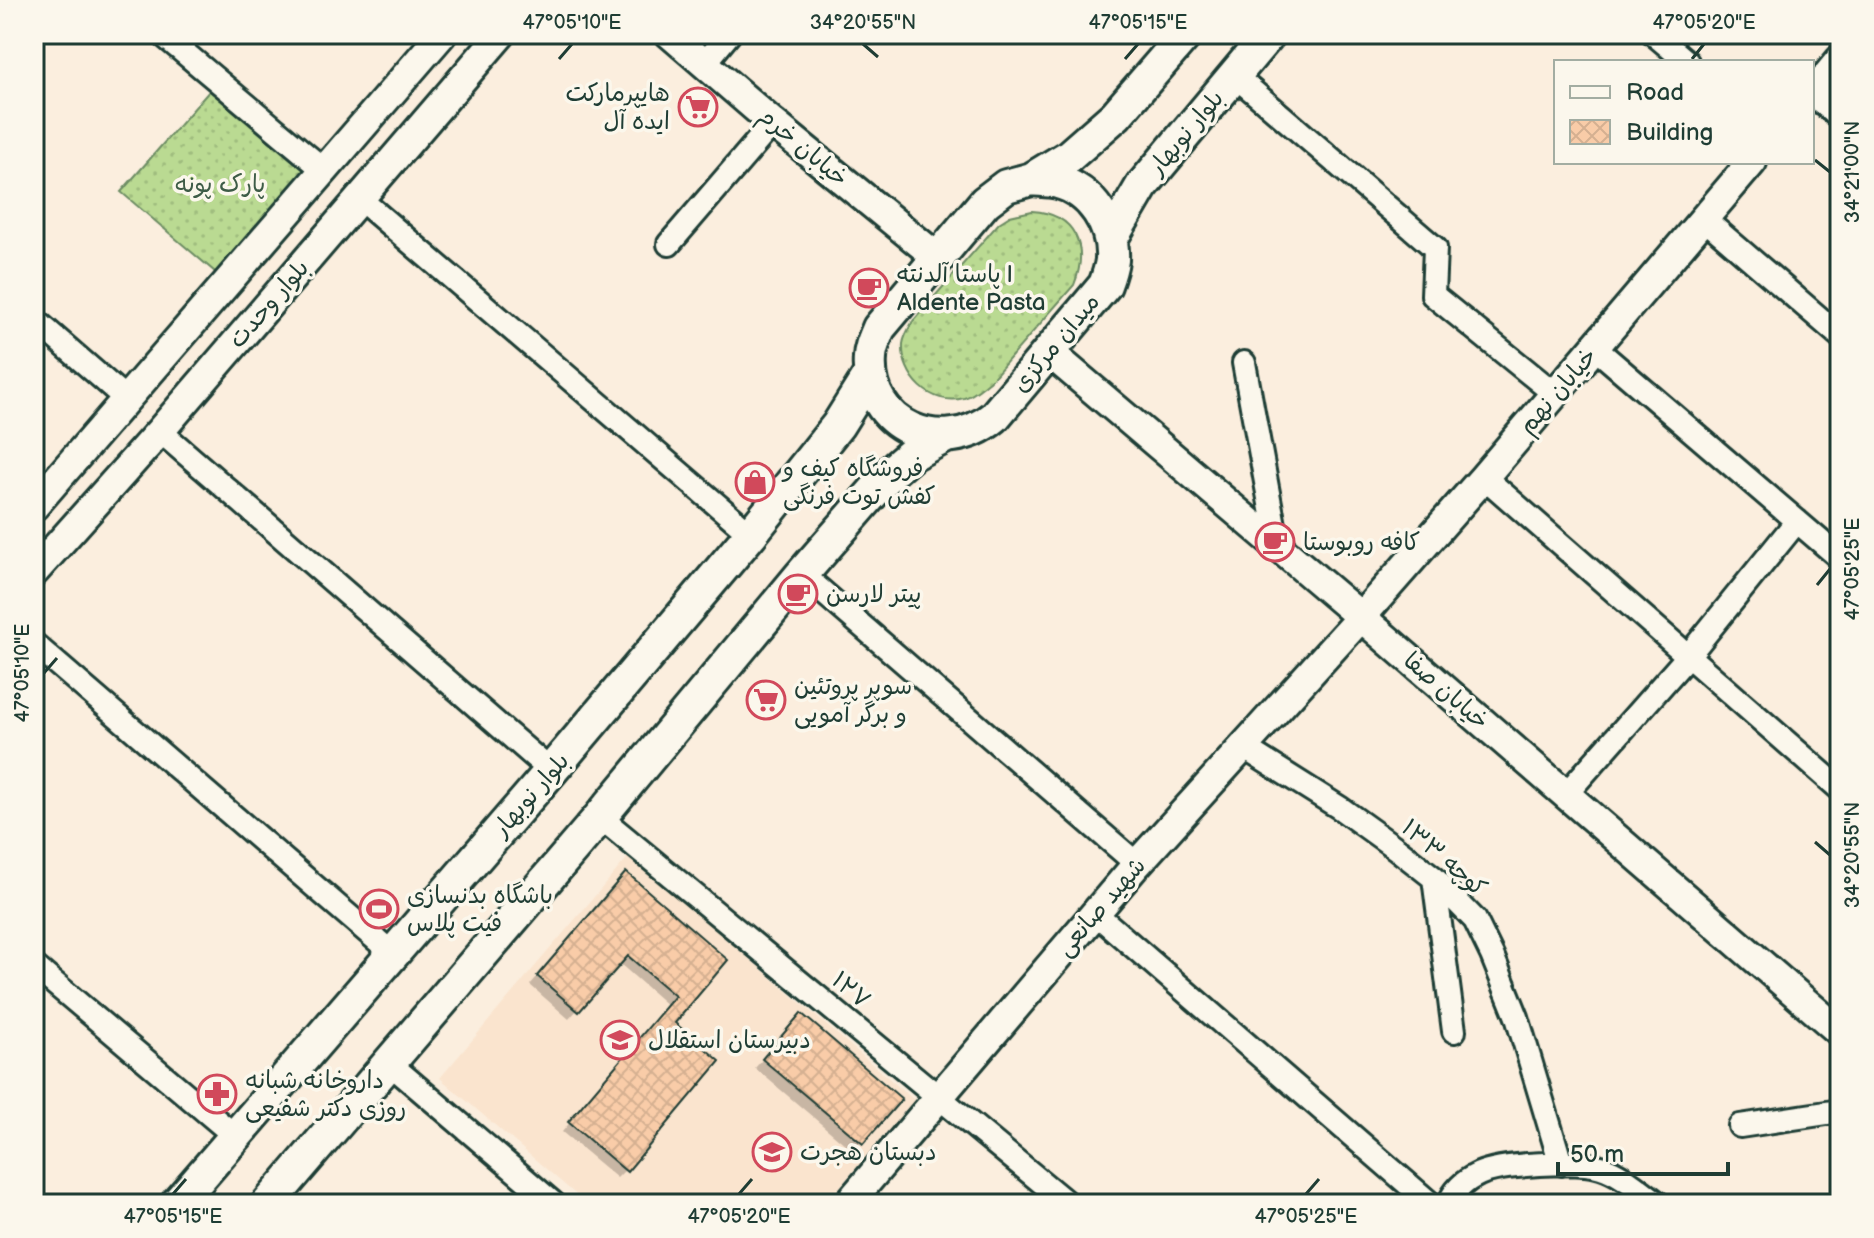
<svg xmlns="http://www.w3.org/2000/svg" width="1874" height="1238" font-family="'Balsamiq Sans','Playpen Sans Arabic',sans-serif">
  <defs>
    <pattern id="grass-dots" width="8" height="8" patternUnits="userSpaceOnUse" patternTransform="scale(2)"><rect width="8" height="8" fill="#bada92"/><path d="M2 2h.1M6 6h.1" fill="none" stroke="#9fbc7e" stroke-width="1.8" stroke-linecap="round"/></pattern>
    <pattern id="building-cross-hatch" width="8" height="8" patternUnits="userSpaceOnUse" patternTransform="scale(2)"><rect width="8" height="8" fill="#f9cca8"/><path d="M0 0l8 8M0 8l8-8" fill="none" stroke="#d5b091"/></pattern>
  </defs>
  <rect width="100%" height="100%" fill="#fbeede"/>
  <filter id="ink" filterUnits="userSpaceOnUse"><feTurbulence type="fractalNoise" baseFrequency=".0125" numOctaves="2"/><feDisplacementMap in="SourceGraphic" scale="16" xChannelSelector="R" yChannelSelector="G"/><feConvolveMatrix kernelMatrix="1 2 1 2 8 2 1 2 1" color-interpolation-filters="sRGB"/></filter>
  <g filter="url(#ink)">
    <path fill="#fae4ce" d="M 629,856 L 914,1100 L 825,1204 L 587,1204 L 440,1078 Z"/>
    <path fill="url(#grass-dots)" stroke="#6c8c63" stroke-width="2" d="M 218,81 L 324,170 L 228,283 L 121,192 Z
      M 1032,211 C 1076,214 1089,247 1074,285 L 990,381 C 982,387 974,395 964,398 C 931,407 901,376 903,344 C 904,336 909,328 913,321 L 999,223 L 1010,216 Z"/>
    <path fill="#0003" d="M 617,883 L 726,961 L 672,1023 L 625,1170 L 617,1178 L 562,1132 L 668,1006 L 619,963 L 569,1019 L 530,985 Z
      M 793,1024 L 899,1099 L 853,1151 L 755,1068 Z"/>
    <path fill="url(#building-cross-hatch)" stroke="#1f3d34" stroke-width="2" d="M 626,872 L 728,960 L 675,1023 L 720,1061 L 627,1172 L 568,1122 L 675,996 L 628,956 L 579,1012 L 537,976 Z
      M 801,1013 L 902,1099 L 863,1144 L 762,1059 Z"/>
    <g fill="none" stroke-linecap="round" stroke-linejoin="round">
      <g stroke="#1f3d34" stroke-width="28">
        <path id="minor" d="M 162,34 L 324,170
          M 1654,34 L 1687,62
          M 705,63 L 729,34
          M 1234,75 L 1435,248 L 1433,295 L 1555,394
          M 1812,94 L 1840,118
          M 360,199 L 751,534
          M 1703,218 L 1840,336
          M 669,244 L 773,123
          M 34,319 L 127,400
          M 1595,348 L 1840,558
          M 1244,363 L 1278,547
          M 160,431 L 551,771
          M 1484,477 L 1840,789
          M 802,574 L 1137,864
          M 34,644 L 393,954
          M 1243,747 L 1340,808 L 1397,849 L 1434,878 L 1475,920 L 1492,955 L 1517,1017 L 1561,1164
          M 1566,794 L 1688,656 L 1797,521
          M 600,817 L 1068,1204
          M 1434,878 L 1454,1031
          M 1095,913 L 1431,1204
          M 34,966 L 235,1136
          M 389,1063 L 554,1204
          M 1740,1126 L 1840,1111
          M 1449,1204 C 1454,1190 1466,1180 1479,1174 C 1501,1164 1578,1160 1601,1167 C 1623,1174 1641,1191 1659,1204"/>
      </g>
      <g stroke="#1f3d34" stroke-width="34">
        <path id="tertiary" d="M 670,34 L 773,123 L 938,258
          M 1812,94 L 1840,60
          M 1049,352 L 1361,617 L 1840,1032
          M 34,506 L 442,34
          M 34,572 L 160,431 L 501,34
          M 848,1204 L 1137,864 L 1361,617 L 1484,477 L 1752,162"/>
      </g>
      <g stroke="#1f3d34" stroke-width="38">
        <path id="secondary" d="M 1032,179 C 1040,180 1049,180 1058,182 C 1092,191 1114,226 1112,260 C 1111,268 1108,277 1105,285 L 994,417 C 943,459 865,427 870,358 C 870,348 875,338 879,328 L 985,202 L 1006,186 Z
          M 1032,179 L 1068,157 L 1116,115 L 1186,34
          M 1111,239 L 1142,186 L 1269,34
          M 177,1204 L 551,771 L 751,534 L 838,425 L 870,374
          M 268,1204 L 600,817 L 802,574 L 891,472 L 912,454 L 944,437"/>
      </g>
      <use href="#minor" stroke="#fbf7ec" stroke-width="22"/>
      <use href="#tertiary" stroke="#fbf7ec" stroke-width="28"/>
      <use href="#secondary" stroke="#fbf7ec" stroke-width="32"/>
    </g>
  </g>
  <path fill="none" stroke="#1f3d34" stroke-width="3" d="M 863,44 L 878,57M 559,59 L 572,44M 1125,59 L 1138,44M 1692,59 L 1704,44M 1815,160 L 1830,172M 1817,585 L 1830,569M 44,673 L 57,658M 1815,842 L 1830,855M 173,1194 L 186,1179M 739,1194 L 752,1179M 1306,1194 L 1319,1179"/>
  <defs>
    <g id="supermarket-ring" transform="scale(2)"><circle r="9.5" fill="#fbf7ec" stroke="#d1495b" stroke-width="1.5"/><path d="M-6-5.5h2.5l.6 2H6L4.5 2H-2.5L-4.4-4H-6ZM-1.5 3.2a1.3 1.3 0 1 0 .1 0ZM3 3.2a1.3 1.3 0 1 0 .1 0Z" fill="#d1495b"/></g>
    <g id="cafe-ring" transform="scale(2)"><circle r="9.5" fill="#fbf7ec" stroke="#d1495b" stroke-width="1.5"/><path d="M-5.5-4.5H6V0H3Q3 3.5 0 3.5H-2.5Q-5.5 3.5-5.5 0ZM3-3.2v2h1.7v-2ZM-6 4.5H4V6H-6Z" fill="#d1495b"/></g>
    <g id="shop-ring" transform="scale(2)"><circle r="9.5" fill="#fbf7ec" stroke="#d1495b" stroke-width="1.5"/><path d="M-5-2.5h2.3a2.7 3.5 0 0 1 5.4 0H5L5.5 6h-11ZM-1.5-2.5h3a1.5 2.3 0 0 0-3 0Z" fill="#d1495b"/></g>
    <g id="stadium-ring" transform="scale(2)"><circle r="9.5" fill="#fbf7ec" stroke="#d1495b" stroke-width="1.5"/><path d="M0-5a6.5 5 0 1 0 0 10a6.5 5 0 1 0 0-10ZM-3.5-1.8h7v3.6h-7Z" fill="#d1495b"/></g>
    <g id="school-ring" transform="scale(2)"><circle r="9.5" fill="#fbf7ec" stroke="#d1495b" stroke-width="1.5"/><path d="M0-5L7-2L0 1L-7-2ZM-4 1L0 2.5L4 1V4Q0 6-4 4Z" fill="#d1495b"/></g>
    <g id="pharmacy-ring" transform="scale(2)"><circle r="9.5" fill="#fbf7ec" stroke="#d1495b" stroke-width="1.5"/><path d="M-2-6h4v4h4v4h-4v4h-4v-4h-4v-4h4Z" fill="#d1495b"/></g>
  </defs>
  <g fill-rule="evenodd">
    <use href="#supermarket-ring" x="698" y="107"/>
    <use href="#cafe-ring" x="869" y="288"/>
    <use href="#shop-ring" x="755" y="482"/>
    <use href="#cafe-ring" x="1275" y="542"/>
    <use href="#cafe-ring" x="798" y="594"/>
    <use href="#supermarket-ring" x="766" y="700"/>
    <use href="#stadium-ring" x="379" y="909"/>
    <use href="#school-ring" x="620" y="1040"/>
    <use href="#pharmacy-ring" x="217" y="1094"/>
    <use href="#school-ring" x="772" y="1152"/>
  </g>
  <g text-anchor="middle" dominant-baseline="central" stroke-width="7" stroke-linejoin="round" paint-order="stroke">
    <g font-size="24" fill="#1f3d34" stroke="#fbf7ec" text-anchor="start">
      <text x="670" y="93" text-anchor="end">هایپرمارکت<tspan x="670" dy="28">ایده آل</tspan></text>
      <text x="897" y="274">پاستا آلدنته |<tspan x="897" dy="28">Aldente Pasta</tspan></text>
      <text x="783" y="468">فروشگاه کیف و<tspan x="783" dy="28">کفش توت فرنگی</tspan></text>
      <text x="1303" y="542">کافه روبوستا</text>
      <text x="826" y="594">پیتر لارسن</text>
      <text x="794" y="686">سوپر پروتئین<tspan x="794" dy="28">و برگر آمویی</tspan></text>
      <text x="407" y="895">باشگاه بدنسازی<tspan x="407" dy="28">فیت پلاس</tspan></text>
      <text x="648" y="1040">دبیرستان استقلال</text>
      <text x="245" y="1080">داروخانه شبانه<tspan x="245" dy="28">روزی دکتر شفیعی</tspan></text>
      <text x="800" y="1152">دبستان هجرت</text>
    </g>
    <g font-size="24" fill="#1f3d34" stroke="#fbf7ec">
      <text transform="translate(1186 133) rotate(-50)">بلوار نوبهار</text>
      <text transform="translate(803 147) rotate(40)">خیابان خرم</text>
      <text transform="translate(269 304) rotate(-49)">بلوار وحدت</text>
      <text transform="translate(1056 343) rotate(-50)">میدان مرکزی</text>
      <text transform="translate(1558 391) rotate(-49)">خیابان نهم</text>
      <text transform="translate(1446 691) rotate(41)">خیابان صفا</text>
      <text transform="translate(531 795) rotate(-49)">بلوار نوبهار</text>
      <text transform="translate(1444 858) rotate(41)">کوچه ۱۳۳</text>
      <text transform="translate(1101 907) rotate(-49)">شهید صانعی</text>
      <text transform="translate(851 990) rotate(40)">۱۲۷</text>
    </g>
    <g font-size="24" fill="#3e5c47" stroke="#fbf7ec">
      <text x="220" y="184">پارک پونه</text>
    </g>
  </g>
  <rect width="1874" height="1238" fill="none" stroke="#fbf7ec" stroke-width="88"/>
  <rect x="1554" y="60" width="260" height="104" fill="#fbf7ec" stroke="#a3ada2" stroke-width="2"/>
  <rect x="1570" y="86" width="40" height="12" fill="#fbf7ec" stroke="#a3ada2" stroke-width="2"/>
  <text x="1626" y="100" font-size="24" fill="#1f3d34">Road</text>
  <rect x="1570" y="120" width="40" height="24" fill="url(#building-cross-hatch)" stroke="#a3ada2" stroke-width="2"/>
  <text x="1626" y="140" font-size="24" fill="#1f3d34">Building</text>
  <path d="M1558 1162v12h170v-12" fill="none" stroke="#1f3d34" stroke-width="4"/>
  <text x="1570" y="1162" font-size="24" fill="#1f3d34" stroke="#fbf7ec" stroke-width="6" paint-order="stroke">50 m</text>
  <rect x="44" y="44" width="1786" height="1150" fill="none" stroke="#1f3d34" stroke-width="3"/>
  <g font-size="20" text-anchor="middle" fill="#1f3d34">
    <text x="572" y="29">47°05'10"E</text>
    <text x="863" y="29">34°20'55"N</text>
    <text x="1138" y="29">47°05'15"E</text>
    <text x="1704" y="29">47°05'20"E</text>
    <text transform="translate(1852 172) rotate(-90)" y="7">34°21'00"N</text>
    <text transform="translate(1852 569) rotate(-90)" y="7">47°05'25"E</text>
    <text transform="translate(22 673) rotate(-90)" y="7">47°05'10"E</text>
    <text transform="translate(1852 855) rotate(-90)" y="7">34°20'55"N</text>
    <text x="173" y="1223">47°05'15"E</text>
    <text x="739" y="1223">47°05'20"E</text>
    <text x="1306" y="1223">47°05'25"E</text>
  </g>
</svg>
